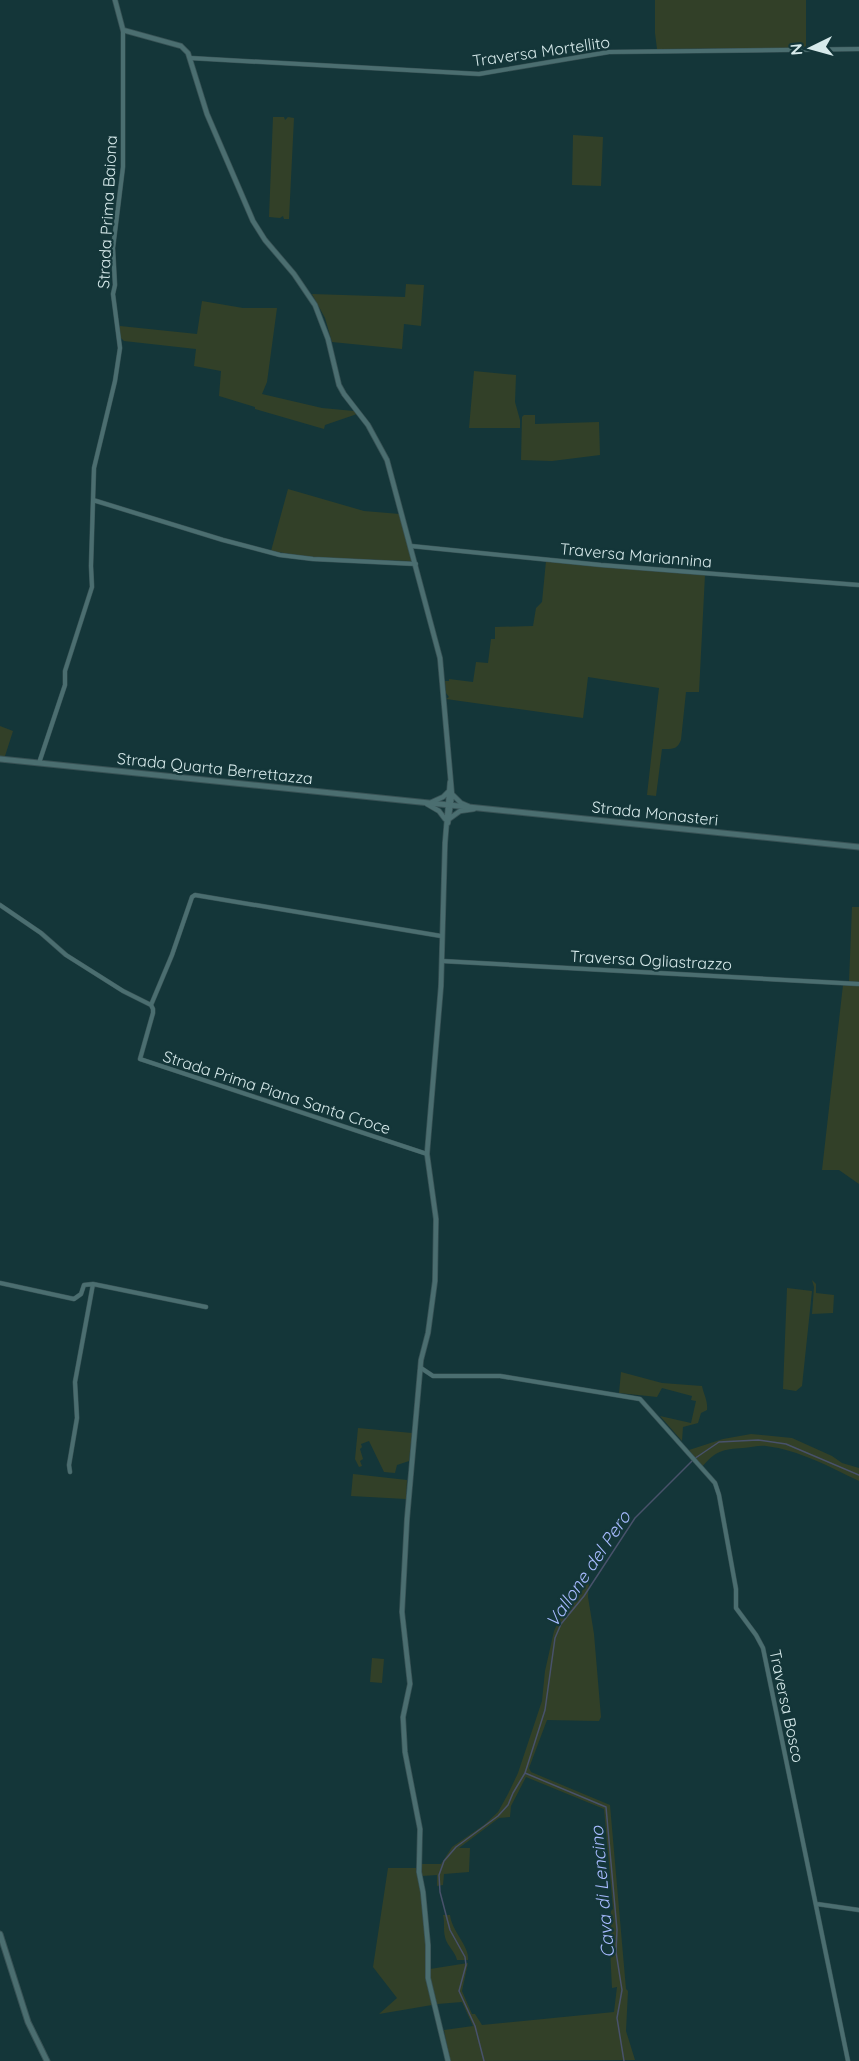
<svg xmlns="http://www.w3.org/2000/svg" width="859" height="2061" font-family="Quicksand,sans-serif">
  <rect width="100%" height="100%" fill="#143639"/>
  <path fill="#324028" d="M 655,0 L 806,0 L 806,48 L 657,49 L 655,33 Z
    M 273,117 L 284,117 L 285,120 L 288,117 L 294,118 L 289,219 L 284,219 L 283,216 L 280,218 L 269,217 Z
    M 573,135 L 603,137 L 601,186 L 572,185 Z
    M 406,284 L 424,285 L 421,326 L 404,324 L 402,349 L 332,342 L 325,318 L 312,294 L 405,297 Z
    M 202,301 L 243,308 L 277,308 L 267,382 L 262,394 L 322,408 L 354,411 L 357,414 L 325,425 L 324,429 L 255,409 L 255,407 L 219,396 L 221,371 L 194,366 L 196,349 L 124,341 L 120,337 L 120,326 L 197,334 Z
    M 474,371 L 516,375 L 515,402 L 520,420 L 520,428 L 469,428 Z
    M 524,415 L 535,415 L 535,424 L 599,422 L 600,455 L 552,461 L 521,460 L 522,417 Z
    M 288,489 L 364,511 L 400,514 L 412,558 L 411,561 L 317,558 L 271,551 Z
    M 546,561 L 705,575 L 699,692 L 686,692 L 681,740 C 677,750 672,749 662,749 L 656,796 L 647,795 L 659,688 L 588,677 L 583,718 L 446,699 L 449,697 L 446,693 L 445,681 L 449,681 L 449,679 L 473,682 L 476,662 L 488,663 L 491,639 L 495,639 L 495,627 L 533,626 L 536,608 L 542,602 Z
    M 0,726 L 13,731 L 5,756 L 0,756 Z
    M 852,907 L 859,907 L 859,983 L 849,982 Z
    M 843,985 L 859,986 L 859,1184 L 839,1170 L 822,1170 Z
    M 812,1280 L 816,1284 L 816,1293 L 834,1295 L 833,1313 L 812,1314 L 814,1287 Z
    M 787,1288 L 812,1291 L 802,1386 L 796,1391 L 783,1389 Z
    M 621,1372 L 662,1383 L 702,1386 C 704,1395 708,1401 707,1410 L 701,1413 L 698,1423 L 683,1427 L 682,1441 L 660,1416 L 691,1423 L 696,1401 L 691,1400 L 692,1396 L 662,1388 L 657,1397 L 619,1393 Z
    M 358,1428 L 412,1433 L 409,1461 L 397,1465 L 395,1473 L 384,1472 L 369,1441 L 361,1444 L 362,1447 L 360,1449 L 363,1459 L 360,1461 L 362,1466 L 359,1467 L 355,1459 Z
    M 751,1434 L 792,1438 L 832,1456 L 842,1463 L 859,1468 L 859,1481 C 830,1467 799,1450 766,1446 C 759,1445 750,1448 743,1448 C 723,1449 715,1451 702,1467 L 689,1450 L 723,1439 Z
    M 353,1474 L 407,1480 L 406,1499 L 351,1496 Z
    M 589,1580 L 588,1597 L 594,1634 L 601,1717 L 599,1721 L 547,1720 L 529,1768 L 531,1772 L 610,1805 L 626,1989 L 628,1991 L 626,2031 L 635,2060 L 450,2061 L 444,2030 L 473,2026 L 462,2002 L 437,2004 L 430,1979 L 430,1969 L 468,1963 L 462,1991 L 472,2014 L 475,2014 L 482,2025 L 614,2012 L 617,1987 L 612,1988 L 610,1949 L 611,1911 L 613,1909 L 604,1809 L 526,1777 L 511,1806 L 510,1817 L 499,1818 L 459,1848 L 470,1848 L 469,1872 L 444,1874 L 443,1885 L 437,1886 L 437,1875 L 422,1876 L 421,1864 L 441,1864 L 452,1847 L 484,1825 L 498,1812 L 508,1794 L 518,1773 L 542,1701 L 545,1671 L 554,1631 L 561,1616 L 579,1596 Z
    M 372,1658 L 384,1659 L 382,1683 L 370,1682 Z
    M 388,1868 L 416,1868 L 421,1893 L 426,1943 L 426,1977 L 432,2005 L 379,2014 L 397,1998 L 373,1967 Z
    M 443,1915 L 450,1915 C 452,1932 470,1947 468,1960 L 457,1960 C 455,1951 447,1946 445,1937 C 443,1929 445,1923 443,1915 Z"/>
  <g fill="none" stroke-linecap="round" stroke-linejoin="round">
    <path stroke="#48526b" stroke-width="1.5" d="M 525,1773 L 606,1807 L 617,1930 L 616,1952 L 622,1990 L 617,2018 L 624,2061
      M 484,2061 L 475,2026 L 459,1991 L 466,1965 L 465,1957 L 450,1930 L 440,1892 L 439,1875 L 444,1861 L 456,1847 L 498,1816 L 508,1805 L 513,1793 L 525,1773 L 545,1710 L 555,1638 L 561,1624 L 584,1596 L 635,1518 L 694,1459 L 719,1442 L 758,1440 L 786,1444 L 859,1475"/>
    <g stroke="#385255" stroke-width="5">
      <path id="minor" d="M 190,58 L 479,74 L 609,52 L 859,49
        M 93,500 L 94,468 L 115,381 L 120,348 L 113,294 L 115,285 L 113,248 L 123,167 L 123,30
        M 411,546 L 601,565 L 859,585
        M 39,763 L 65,685 L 65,671 L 92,587 L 91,566 L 93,500 L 223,540 L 280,555 L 313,559 L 416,564
        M 0,905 L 41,933 L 66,955 L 123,991 L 151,1005 L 153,1009 L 153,1013 L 140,1059 L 427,1154
        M 442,961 L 859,984
        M 151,1005 L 172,955 L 192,897 L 195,895 L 441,936
        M 0,1283 L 74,1299 L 81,1294 L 84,1285 L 93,1284 L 206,1307
        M 421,1368 L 433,1376 L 500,1376 L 640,1399 L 715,1483 L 719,1495 L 736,1589 L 736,1608 L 756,1635 L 763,1648 L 848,2061
        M 70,1472 L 69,1465 L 77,1418 L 75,1382 L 93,1284
        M 817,1904 L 859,1910"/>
    </g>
    <g stroke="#385255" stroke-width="6">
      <path id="tertiary" d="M 115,0 L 123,30 L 181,46 L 188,53 L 207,114 L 253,221 L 265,240 L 294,274 L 315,305 L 328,339 L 339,385 L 344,394 L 368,425 L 387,460 L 440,658 L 452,795 L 448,823
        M 453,795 L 461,803 L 468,806
        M 432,802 L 443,797 L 449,791
        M 427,804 L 439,811 L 445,819
        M 449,819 L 460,811 L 474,809
        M 448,2061 L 428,1978 L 428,1945 L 423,1892 L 419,1872 L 420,1829 L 405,1752 L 403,1717 L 410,1684 L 402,1612 L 407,1519 L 421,1360 L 428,1333 L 435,1281 L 436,1219 L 427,1154 L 441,986 L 445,843 L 450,782"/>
    </g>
    <g stroke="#385255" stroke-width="7">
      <path id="secondary" d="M 0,759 L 859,847
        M 0,1934 L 28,2022 L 47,2061"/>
    </g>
    <use href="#minor" stroke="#4b6e70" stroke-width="4"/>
    <use href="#tertiary" stroke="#4b6e70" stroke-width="4.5"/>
    <use href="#secondary" stroke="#4b6e70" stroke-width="5"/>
  </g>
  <g text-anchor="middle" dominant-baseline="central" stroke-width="4.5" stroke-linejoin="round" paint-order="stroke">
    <g font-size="16" fill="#d7eaeb" stroke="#143639">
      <text transform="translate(541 51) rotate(-8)">Traversa Mortellito</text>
      <text transform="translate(107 212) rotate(-87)">Strada Prima Baiona</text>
      <text transform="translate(636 555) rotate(5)">Traversa Mariannina</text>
      <text transform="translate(215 768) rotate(6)">Strada Quarta Berrettazza</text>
      <text transform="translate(655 813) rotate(6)">Strada Monasteri</text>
      <text transform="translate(651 960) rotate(3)">Traversa Ogliastrazzo</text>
      <text transform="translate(277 1092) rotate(18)">Strada Prima Piana Santa Croce</text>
      <text transform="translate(787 1706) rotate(78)">Traversa Bosco</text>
    </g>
    <g font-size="18" font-style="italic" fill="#a7bbff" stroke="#143639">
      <text transform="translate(588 1569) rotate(-56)">Vallone del Pero</text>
      <text transform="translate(602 1892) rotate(-95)">Cava di Lencino</text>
    </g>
  </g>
  <g transform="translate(811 48) rotate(265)" stroke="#143639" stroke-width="4.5" paint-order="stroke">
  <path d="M0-4.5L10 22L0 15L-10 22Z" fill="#d7eaeb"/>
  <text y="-9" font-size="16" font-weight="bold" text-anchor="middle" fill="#d7eaeb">N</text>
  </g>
</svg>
